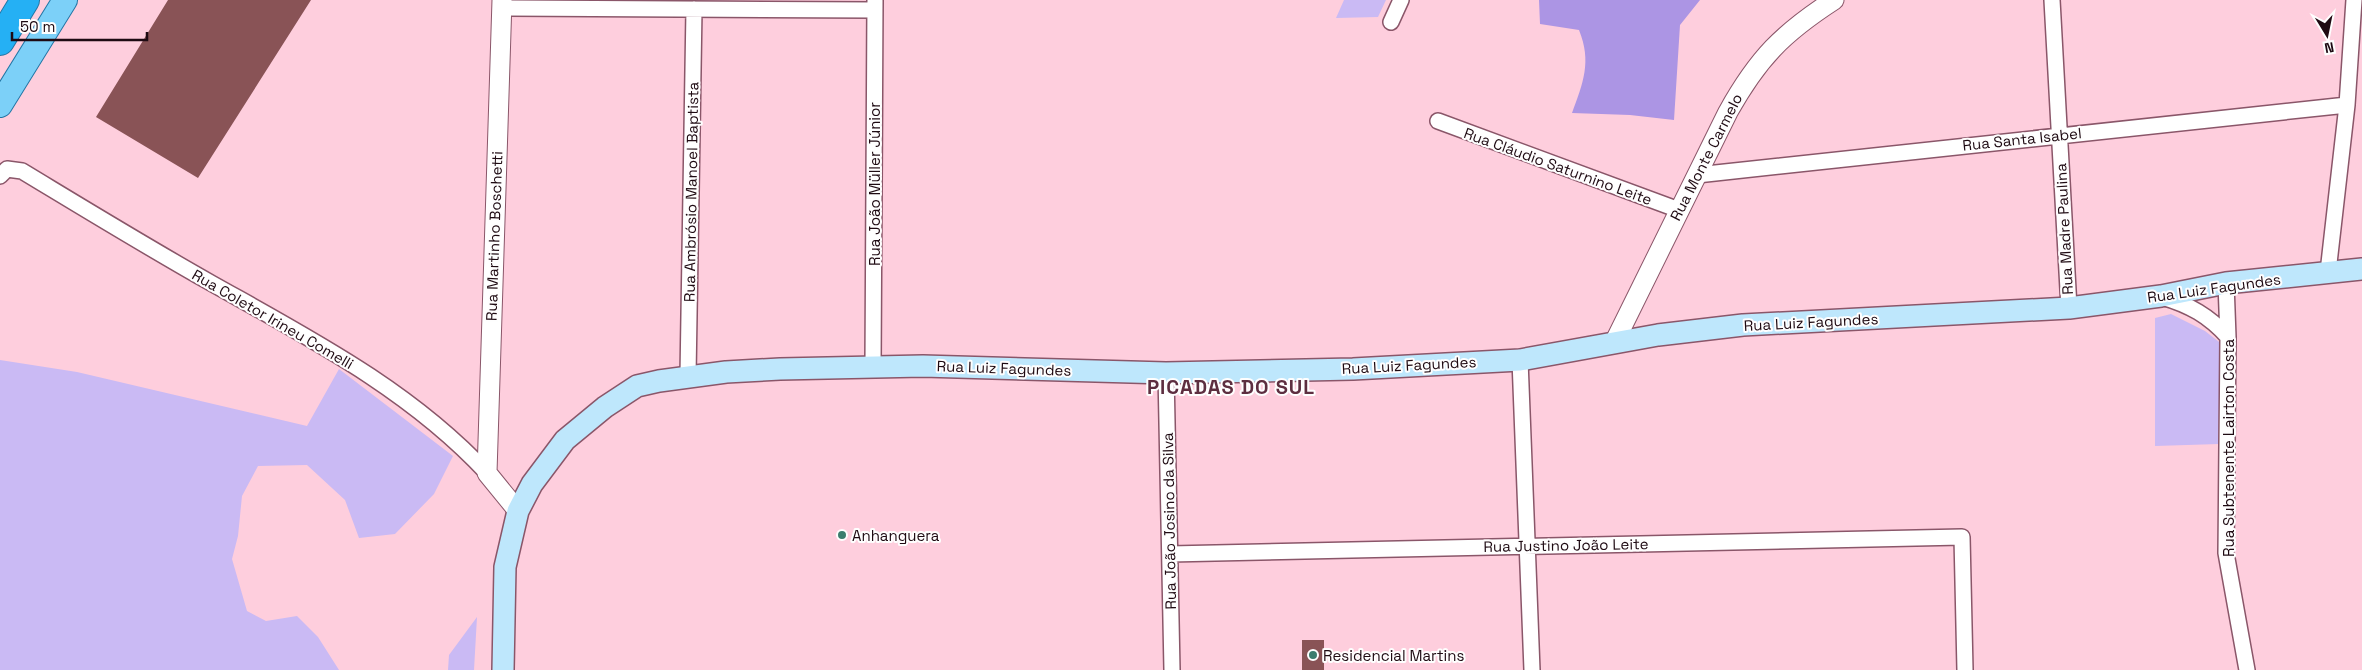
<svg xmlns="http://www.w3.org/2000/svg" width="2362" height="670" font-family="'Space Grotesk',sans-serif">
  <rect width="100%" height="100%" fill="#fecedd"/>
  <path fill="#cabaf4" d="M 1344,0 L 1386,0 L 1378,17 L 1336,18 Z
    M 2171,314 L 2205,331 L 2223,345 L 2219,444 L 2155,446 L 2155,318 Z
    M 0,360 L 77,372 L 307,426 L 339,369 L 453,456 L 434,494 L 395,534 L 359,538 L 345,500 L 307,465 L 258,466 L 242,496 L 238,536 L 232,559 L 247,611 L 266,621 L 297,616 L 318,637 L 339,670 L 0,670 Z
    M 477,617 L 474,670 L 448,670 L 449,655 Z"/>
  <path fill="#ac95e4" d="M 1539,0 L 1700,0 L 1680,25 L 1674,120 L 1630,115 L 1572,113 C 1583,83 1592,62 1579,30 L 1540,24 Z"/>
  <path fill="#895356" d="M 168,0 L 311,0 L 198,178 L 96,117 Z
    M 1302,640 L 1324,640 L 1324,670 L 1302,670 Z"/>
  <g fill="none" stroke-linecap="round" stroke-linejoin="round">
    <g stroke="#8a5669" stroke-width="18">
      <path id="minor" d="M 2052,0 L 2069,308
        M 503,8 L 875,10
        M 1391,22 L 1401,0
        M 1438,121 L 1679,210
        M 1697,175 L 2347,105
        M 0,176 L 7,169 L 22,171 C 85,209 147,247 211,283 C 309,338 410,390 487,473
        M 2328,272 L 2347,105 L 2354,0
        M 2226,283 L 2228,337 L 2226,553 L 2247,670
        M 2162,297 C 2190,305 2209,316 2228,337
        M 1520,360 L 1532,670
        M 873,367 L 875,1
        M 1166,373 L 1172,670
        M 688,376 L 694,9
        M 1170,554 L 1962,537 L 1965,670"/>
    </g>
    <g stroke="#8a5669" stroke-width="21">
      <path id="tertiary" d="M 502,0 L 487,473 L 518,511
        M 1614,343 L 1728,112 C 1758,58 1783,33 1834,0"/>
    </g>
    <g stroke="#8a5669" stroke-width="24">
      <path id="secondary" d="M 503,670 L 505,567 L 518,511 L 532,484 L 565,440 L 605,407 L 637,386 L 659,381 L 726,372 L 780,369 L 923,366 L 1166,373 L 1353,369 L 1520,360 L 1658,335 L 1743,325 L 2069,308 L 2161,296 L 2226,283 L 2362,269"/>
    </g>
    <g stroke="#2376a5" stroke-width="26">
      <path id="primary" d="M 0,105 L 65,0"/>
    </g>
    <g stroke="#2376a5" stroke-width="30">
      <path id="motorway" d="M 0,41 L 25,0"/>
    </g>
    <use href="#minor" stroke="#fff" stroke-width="15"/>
    <use href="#tertiary" stroke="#fff" stroke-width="19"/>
    <use href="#secondary" stroke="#bee7fc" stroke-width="21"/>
    <use href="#primary" stroke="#7cd0f8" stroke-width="24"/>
    <use href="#motorway" stroke="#25b0f4" stroke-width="28"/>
  </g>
  <g fill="#3b7d6e" stroke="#fefefe" stroke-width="2">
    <circle cx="842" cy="535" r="5"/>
    <circle cx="1313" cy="655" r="5"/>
  </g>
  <g text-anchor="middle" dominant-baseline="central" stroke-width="4" stroke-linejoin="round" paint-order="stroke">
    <g font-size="15" fill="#1e0a12" stroke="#fefefe">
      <text transform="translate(2022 139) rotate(-6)">Rua Santa Isabel</text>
      <text transform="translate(1706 157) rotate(-63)">Rua Monte Carmelo</text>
      <text transform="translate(1558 166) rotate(20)">Rua Cláudio Saturnino Leite</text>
      <text transform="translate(874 184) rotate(-90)">Rua João Müller Júnior</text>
      <text transform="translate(691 192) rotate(-89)">Rua Ambrósio Manoel Baptista</text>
      <text transform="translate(2064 229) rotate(-93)">Rua Madre Paulina</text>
      <text transform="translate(494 236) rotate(-88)">Rua Martinho Boschetti</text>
      <text transform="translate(2214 288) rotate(-8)">Rua Luiz Fagundes</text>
      <text transform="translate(273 319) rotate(30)">Rua Coletor Irineu Comelli</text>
      <text transform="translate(1811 322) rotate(-3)">Rua Luiz Fagundes</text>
      <text transform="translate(1409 365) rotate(-3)">Rua Luiz Fagundes</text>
      <text transform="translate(1004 368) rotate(2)">Rua Luiz Fagundes</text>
      <text transform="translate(2228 448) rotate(-90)">Rua Subtenente Lairton Costa</text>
      <text transform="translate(1169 521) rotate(-91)">Rua João Josino da Silva</text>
      <text transform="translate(1566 545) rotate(-1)">Rua Justino João Leite</text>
    </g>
    <g font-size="15" fill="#1e0a12" stroke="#fefefe" text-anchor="start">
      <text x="852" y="535">Anhanguera</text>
      <text x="1323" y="655">Residencial Martins</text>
    </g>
    <g font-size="20" font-weight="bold" letter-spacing="1" fill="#5d2e40" stroke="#fefefe">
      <text x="1231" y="387">PICADAS DO SUL</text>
    </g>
  </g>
  <g transform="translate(2327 35) rotate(170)" stroke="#fefefe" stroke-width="4" paint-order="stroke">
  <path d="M0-4L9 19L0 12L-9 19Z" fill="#1e0a12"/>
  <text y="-8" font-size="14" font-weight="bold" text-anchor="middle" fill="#1e0a12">N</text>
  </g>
  <path d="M12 32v8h135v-8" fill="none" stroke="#1e0a12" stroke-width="2.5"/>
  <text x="20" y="32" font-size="15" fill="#1e0a12" stroke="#fefefe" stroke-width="4" paint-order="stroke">50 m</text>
</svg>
